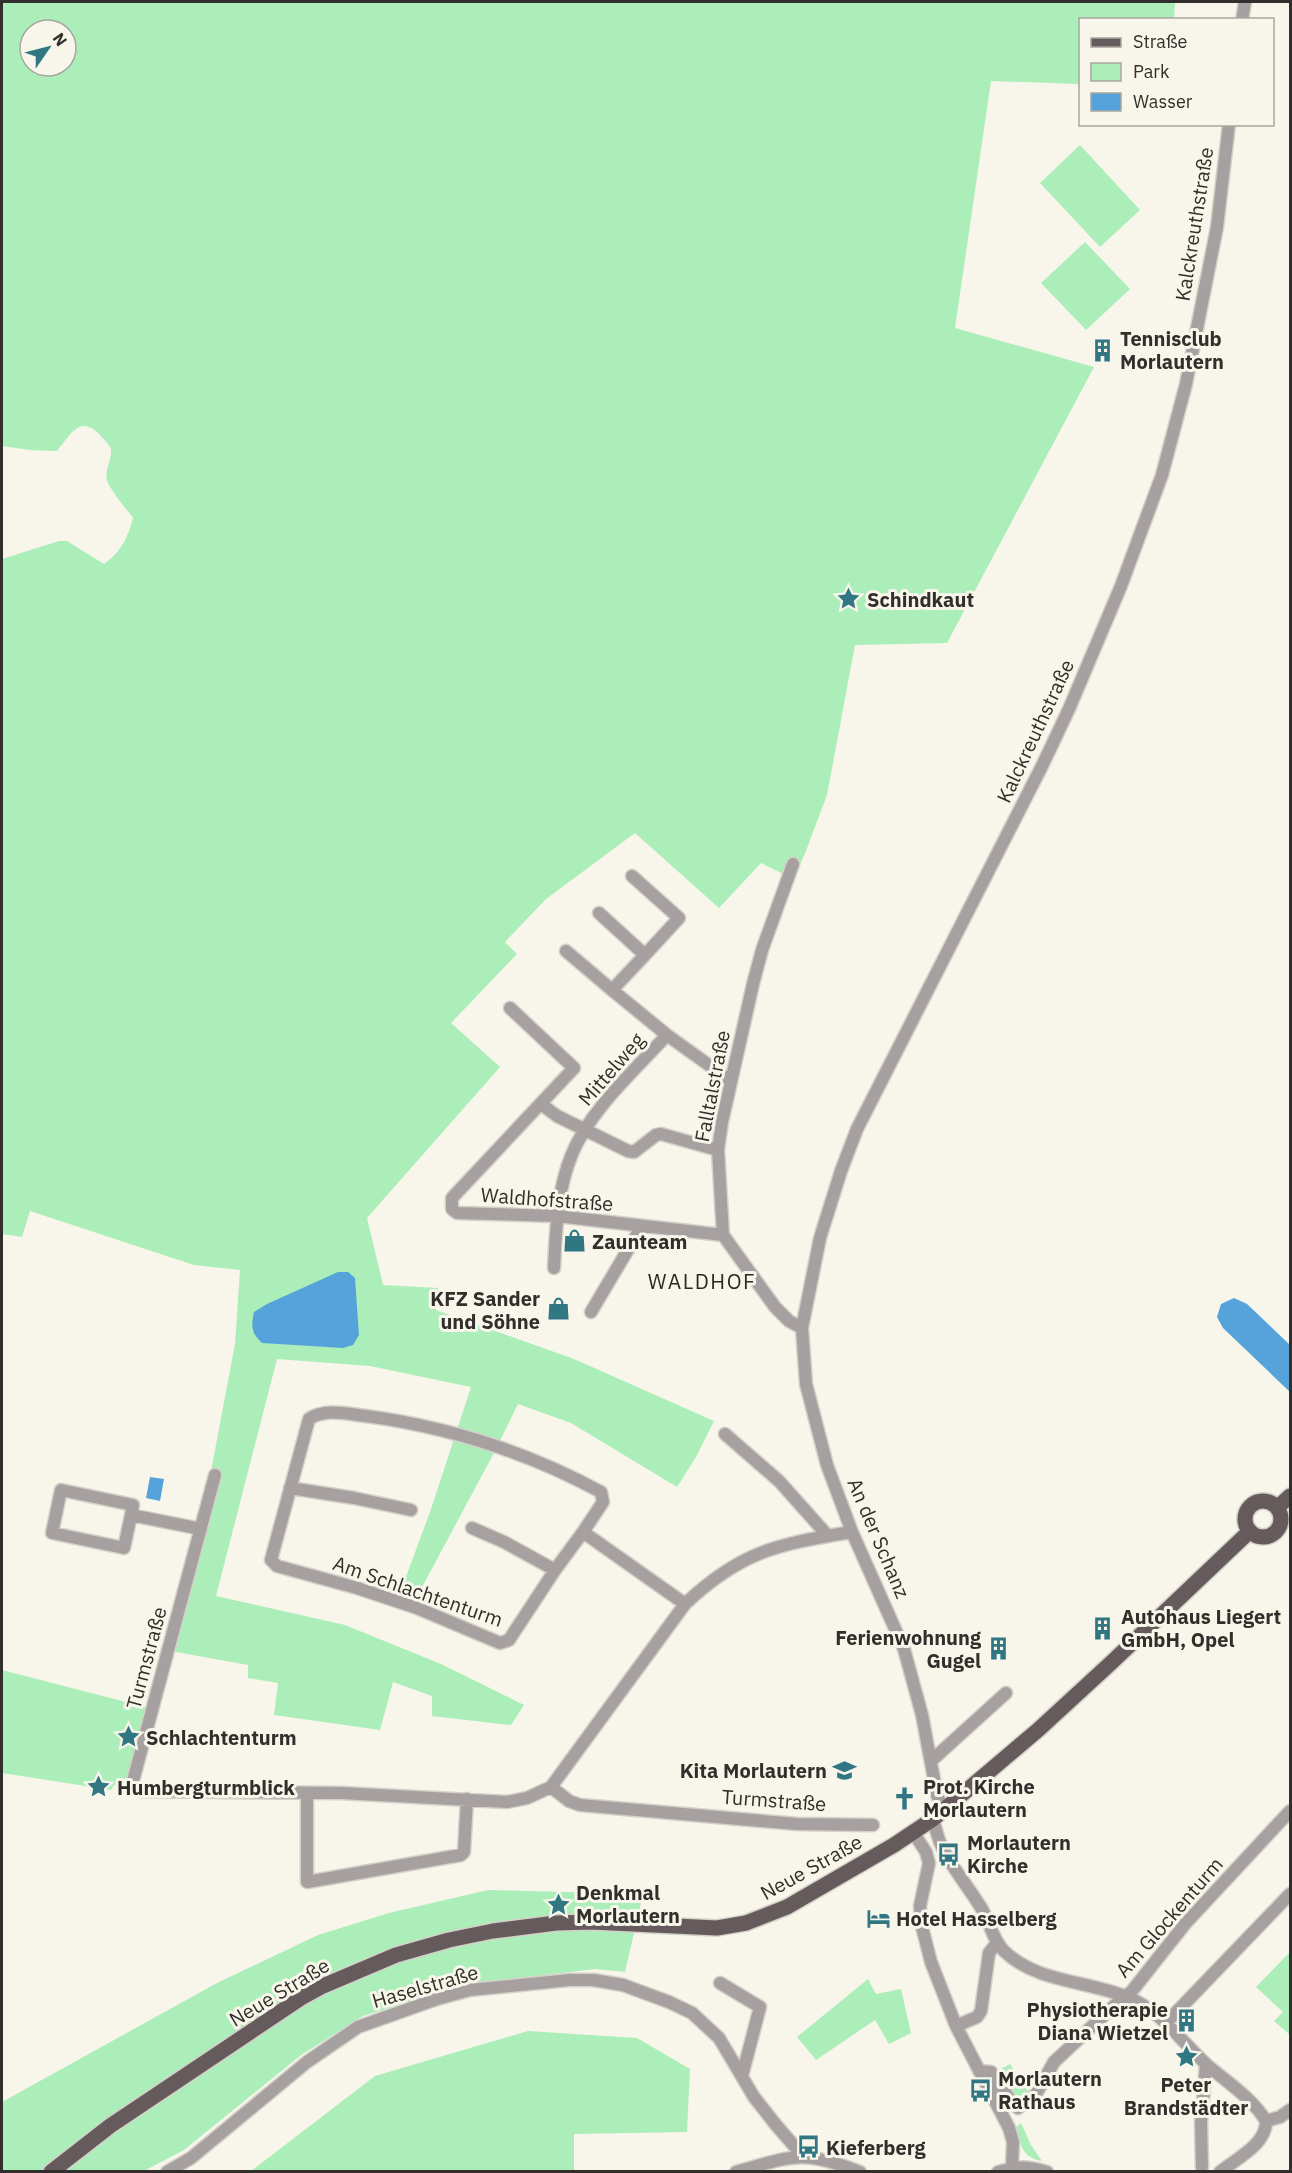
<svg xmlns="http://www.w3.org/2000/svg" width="1292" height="2173" font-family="'IBM Plex Sans',sans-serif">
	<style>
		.green { fill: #abeeb9; fill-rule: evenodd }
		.water { fill: #55a3da }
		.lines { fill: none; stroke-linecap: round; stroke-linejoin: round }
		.minor-casing { stroke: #d4d1c8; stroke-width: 15 }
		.major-casing { stroke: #d4d1c8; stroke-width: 18 }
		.minor { stroke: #a6a0a1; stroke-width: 12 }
		.major { stroke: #655b5d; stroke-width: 15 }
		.labels { text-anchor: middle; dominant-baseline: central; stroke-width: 6; stroke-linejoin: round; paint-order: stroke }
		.street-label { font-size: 20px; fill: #302f2b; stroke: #f8f5ea }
		.poi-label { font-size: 20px; font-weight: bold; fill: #302f2b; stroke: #f8f5ea; text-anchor: start }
		.neighbourhood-label { font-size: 21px; letter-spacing: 1.5px; fill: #2b2921; stroke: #f8f5ea }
	</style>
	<rect width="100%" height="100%" fill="#f8f5ea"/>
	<path class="green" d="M2,2H1175L1174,19L1080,20V84L991,81L955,328L1094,367L947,643L855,645L827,795L804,856L793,879L761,863L719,908L635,833L546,899L505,942L517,954L451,1023L500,1067L367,1218L383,1285L438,1288L436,1310L574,1359L714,1421L696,1457L677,1487L571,1423L518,1404L494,1453L414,1602L399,1596L431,1509L471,1387L370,1366L277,1359L216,1596L345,1625L441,1664L524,1705L511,1725L432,1716V1696L393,1682L380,1730L274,1715L278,1683L248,1678V1665L165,1650L209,1482L235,1344L240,1270L194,1265L30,1211L22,1237L2,1234V559L59,541H67L104,564C121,552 128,537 133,518C125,507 114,495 108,483C103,471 112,461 111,450C110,444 104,440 100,435C80,414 71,434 57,451L30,450L2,446ZM30,30H66V66H30Z
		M1080,145L1140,210L1100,247L1040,183Z
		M1085,242L1130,289L1086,330L1041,283Z
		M2,1670L149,1708L128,1785H114L111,1790L2,1773Z
		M488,1890L643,1894L625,1972L595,1969L469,1984L363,2016L301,2055L184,2150L144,2171L2,2172V2102L217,1983L318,1935L389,1913Z
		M1290,1952V2032L1289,2034L1274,2021L1283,2012L1256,1987Z
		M868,1979L876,1994L901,1989L911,2033L889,2044L875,2020L816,2060L797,2037Z
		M528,2031L637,2038L690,2069L687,2132L574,2134V2171H251L375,2076Z
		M1010,2064L1029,2093L1018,2102L995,2072Z
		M1021,2123L1031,2145L1042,2161C1021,2157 1021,2145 1016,2127Z"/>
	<path class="water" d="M338,1272H348L355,1278L359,1335L353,1345L343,1348L262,1343C251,1333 251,1326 254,1312L267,1304Z
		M1234,1298L1247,1304L1290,1345V1392L1223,1328L1217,1317L1221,1304Z
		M150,1477L164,1479L160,1501L146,1498Z"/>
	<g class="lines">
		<defs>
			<path id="minor" d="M1242,20L1245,2
				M793,864L762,950L753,984L722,1122L718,1150L723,1235L775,1307L789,1321L802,1328
				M599,913L645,955L679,918L632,876
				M566,951L612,990L645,955
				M612,990L667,1035L731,1081
				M510,1008L574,1068L452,1198V1209L457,1213L557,1216L723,1235
				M541,1104L557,1116L628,1151L634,1152L656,1135L661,1134L718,1150
				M554,1268C556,1230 557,1190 572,1154C590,1110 635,1070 667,1035
				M591,1312L642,1226
				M725,1434L779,1481L828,1536
				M290,1488L354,1498L411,1510
				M131,1515L124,1548L52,1533L61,1490L133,1505L131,1515L201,1529
				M472,1528L504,1542L555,1570
				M583,1532L555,1570L509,1640L500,1643L417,1608L357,1588L277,1566L271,1560L309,1419C325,1408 348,1414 366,1416C449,1427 527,1452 601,1492L603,1502L583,1532L685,1604
				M931,1761L1006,1693
				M134,1787L140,1791L341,1793L507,1802L527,1798L551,1787L569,1801L580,1805L797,1824L873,1825
				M134,1787L133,1781L215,1475
				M551,1787L685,1604C741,1551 778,1544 852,1532
				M307,1793V1882L461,1855L464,1852L467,1799
				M943,1810L937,1795L922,1715L904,1649L852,1532L827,1465L806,1384L802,1328L820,1238L841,1171L857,1129L1042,766L1069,709L1121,586L1162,475L1186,384L1217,227L1229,124
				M933,1819C936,1829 938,1840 943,1849C954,1871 971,1890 983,1911C990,1924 993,1940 1004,1951C1037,1983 1086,1980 1127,1997C1159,2009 1182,2042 1207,2065C1227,2082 1252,2098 1266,2121
				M913,1832L926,1852L929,1863L920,1906L921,1923L931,1962L956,2026L1009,2128L1013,2142L1012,2167
				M720,1983L760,2007L742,2076
				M1165,2024L1290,1894
				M956,2026L977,2017L981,2011L989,1953L997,1943
				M979,2071L991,2072L1013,2104L1018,2108L1036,2094L1054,2062L1115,2005L1132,1991L1185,1924L1290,1811
				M1266,2121L1280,2117L1290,2110
				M1202,2167L1201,2123L1206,2064
				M167,2172L191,2158L307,2062L358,2027L437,1999L470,1990L569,1980H593L623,1985L669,2002L692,2013L719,2038L754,2097L776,2125L803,2156
				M736,2172C793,2156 802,2149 860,2172
				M998,2172C1016,2166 1028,2166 1047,2172
				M1220,2172C1236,2159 1267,2144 1266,2121"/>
			<path id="major" d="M1245 1519a18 18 0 1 1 36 0a18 18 0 1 1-36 0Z
				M1277,1508L1290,1496
				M51,2172L110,2126L301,1998L323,1986L396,1955L449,1940L493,1931L556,1923L591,1922L717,1928L746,1923L787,1907L894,1845L933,1819L1038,1730L1112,1662L1250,1531"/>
		</defs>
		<use href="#minor" class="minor-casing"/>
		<use href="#major" class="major-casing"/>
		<use href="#minor" class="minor"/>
		<use href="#major" class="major"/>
	</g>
	<defs>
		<symbol id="building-bare" viewBox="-9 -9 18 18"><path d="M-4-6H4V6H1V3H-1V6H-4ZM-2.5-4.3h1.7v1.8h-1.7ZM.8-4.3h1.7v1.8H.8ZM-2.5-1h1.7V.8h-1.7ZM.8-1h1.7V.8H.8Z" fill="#307683" stroke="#f8f5ea" stroke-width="2.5" paint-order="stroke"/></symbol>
		<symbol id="sight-bare" viewBox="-9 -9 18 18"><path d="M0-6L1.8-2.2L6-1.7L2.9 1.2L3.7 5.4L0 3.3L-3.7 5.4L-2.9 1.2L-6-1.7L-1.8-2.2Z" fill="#307683" stroke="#f8f5ea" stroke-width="2.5" paint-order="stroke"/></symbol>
		<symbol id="shop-bare" viewBox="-9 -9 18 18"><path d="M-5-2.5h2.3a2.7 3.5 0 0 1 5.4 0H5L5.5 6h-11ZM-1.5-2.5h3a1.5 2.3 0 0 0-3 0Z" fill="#307683" stroke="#f8f5ea" stroke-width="2.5" paint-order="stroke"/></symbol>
		<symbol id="school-bare" viewBox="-9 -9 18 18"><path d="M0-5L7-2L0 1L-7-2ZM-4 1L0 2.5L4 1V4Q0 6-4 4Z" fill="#307683" stroke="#f8f5ea" stroke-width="2.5" paint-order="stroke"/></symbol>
		<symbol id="church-bare" viewBox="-9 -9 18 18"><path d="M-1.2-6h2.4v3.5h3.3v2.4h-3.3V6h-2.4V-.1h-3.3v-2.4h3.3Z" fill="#307683" stroke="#f8f5ea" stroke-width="2.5" paint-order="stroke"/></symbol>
		<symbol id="bus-bare" viewBox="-9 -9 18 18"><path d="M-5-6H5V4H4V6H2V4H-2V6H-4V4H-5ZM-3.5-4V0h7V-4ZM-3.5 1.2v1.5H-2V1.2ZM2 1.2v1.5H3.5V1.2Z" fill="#307683" stroke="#f8f5ea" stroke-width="2.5" paint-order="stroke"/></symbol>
		<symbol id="hotel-bare" viewBox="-9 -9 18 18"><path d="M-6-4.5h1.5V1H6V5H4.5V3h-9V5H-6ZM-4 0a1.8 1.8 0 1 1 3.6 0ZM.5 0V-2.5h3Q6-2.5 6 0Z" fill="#307683" stroke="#f8f5ea" stroke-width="2.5" paint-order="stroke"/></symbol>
	</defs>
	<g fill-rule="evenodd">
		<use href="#building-bare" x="1086" y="334" width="33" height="33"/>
		<use href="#sight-bare" x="832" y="582" width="33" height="33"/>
		<use href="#shop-bare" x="558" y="1224" width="33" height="33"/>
		<use href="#shop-bare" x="542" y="1292" width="33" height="33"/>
		<use href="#building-bare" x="1086" y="1612" width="33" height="33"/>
		<use href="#building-bare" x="982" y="1632" width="33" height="33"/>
		<use href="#sight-bare" x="112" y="1720" width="33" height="33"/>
		<use href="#school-bare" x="828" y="1754" width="33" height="33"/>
		<use href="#sight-bare" x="82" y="1770" width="33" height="33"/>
		<use href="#church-bare" x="888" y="1782" width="33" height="33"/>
		<use href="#bus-bare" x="932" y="1838" width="33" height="33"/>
		<use href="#sight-bare" x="542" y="1888" width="33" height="33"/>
		<use href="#hotel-bare" x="862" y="1902" width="33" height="33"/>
		<use href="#building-bare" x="1170" y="2004" width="33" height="33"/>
		<use href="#sight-bare" x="1170" y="2040" width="33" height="33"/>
		<use href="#bus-bare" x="964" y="2074" width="33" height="33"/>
		<use href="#bus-bare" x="792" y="2130" width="33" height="33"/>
	</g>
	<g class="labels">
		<g class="street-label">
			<text transform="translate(1194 224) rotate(-81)">Kalckreuthstraße</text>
			<text transform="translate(1035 731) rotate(-65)">Kalckreuthstraße</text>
			<text transform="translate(611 1069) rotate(-49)">Mittelweg</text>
			<text transform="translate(712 1086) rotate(-79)">Falltalstraße</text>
			<text transform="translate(547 1199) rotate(4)">Waldhofstraße</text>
			<text transform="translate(879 1538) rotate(67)">An der Schanz</text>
			<text transform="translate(418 1591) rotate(19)">Am Schlachtenturm</text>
			<text transform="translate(146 1658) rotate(-75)">Turmstraße</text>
			<text transform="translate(774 1800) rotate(4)">Turmstraße</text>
			<text transform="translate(811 1867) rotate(-29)">Neue Straße</text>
			<text transform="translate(1169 1917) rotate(-49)">Am Glockenturm</text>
			<text transform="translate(425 1986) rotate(-16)">Haselstraße</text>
			<text transform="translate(279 1992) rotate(-31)">Neue Straße</text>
		</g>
		<g class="poi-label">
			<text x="1120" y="338">Tennisclub<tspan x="1120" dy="23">Morlautern</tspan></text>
			<text x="867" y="599">Schindkaut</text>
			<text x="592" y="1241">Zaunteam</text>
			<text x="540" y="1298" text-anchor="end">KFZ Sander<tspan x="540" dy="23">und Söhne</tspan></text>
			<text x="1121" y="1616">Autohaus Liegert<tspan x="1121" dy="23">GmbH, Opel</tspan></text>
			<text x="981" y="1637" text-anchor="end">Ferienwohnung<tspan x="981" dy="23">Gugel</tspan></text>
			<text x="146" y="1737">Schlachtenturm</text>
			<text x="827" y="1770" text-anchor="end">Kita Morlautern</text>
			<text x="923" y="1786">Prot. Kirche<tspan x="923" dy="23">Morlautern</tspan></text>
			<text x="117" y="1787">Humbergturmblick</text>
			<text x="967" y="1842">Morlautern<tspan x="967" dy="23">Kirche</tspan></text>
			<text x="576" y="1892">Denkmal<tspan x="576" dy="23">Morlautern</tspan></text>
			<text x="896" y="1918">Hotel Hasselberg</text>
			<text x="1168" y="2009" text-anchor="end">Physiotherapie<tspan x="1168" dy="23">Diana Wietzel</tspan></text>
			<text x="998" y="2078">Morlautern<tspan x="998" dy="23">Rathaus</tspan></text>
			<text x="1186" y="2084" text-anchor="middle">Peter<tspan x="1186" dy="23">Brandstädter</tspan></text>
			<text x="826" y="2147">Kieferberg</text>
		</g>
		<g class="neighbourhood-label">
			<text x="702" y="1281">WALDHOF</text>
		</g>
	</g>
	<rect width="1292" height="2173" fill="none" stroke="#302f2b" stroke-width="6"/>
	<rect x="1079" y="18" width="195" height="108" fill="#f8f5ea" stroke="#a8a69e" stroke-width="1.5"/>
	<rect x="1091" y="38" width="30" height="9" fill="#655b5d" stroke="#a8a69e" stroke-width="1.5"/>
	<text x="1133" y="48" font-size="18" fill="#302f2b">Straße</text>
	<rect x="1091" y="63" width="30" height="18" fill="#abeeb9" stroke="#a8a69e" stroke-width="1.5"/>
	<text x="1133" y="78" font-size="18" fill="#302f2b">Park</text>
	<rect x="1091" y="93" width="30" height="18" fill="#55a3da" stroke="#a8a69e" stroke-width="1.5"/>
	<text x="1133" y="108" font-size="18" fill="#302f2b">Wasser</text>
	<g transform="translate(48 48) rotate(55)"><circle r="28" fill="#f8f5ea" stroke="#a8a69e" stroke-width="1.5"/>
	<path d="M0-4.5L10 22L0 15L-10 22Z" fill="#307683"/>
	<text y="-9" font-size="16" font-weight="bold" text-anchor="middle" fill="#302f2b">N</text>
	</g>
</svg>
